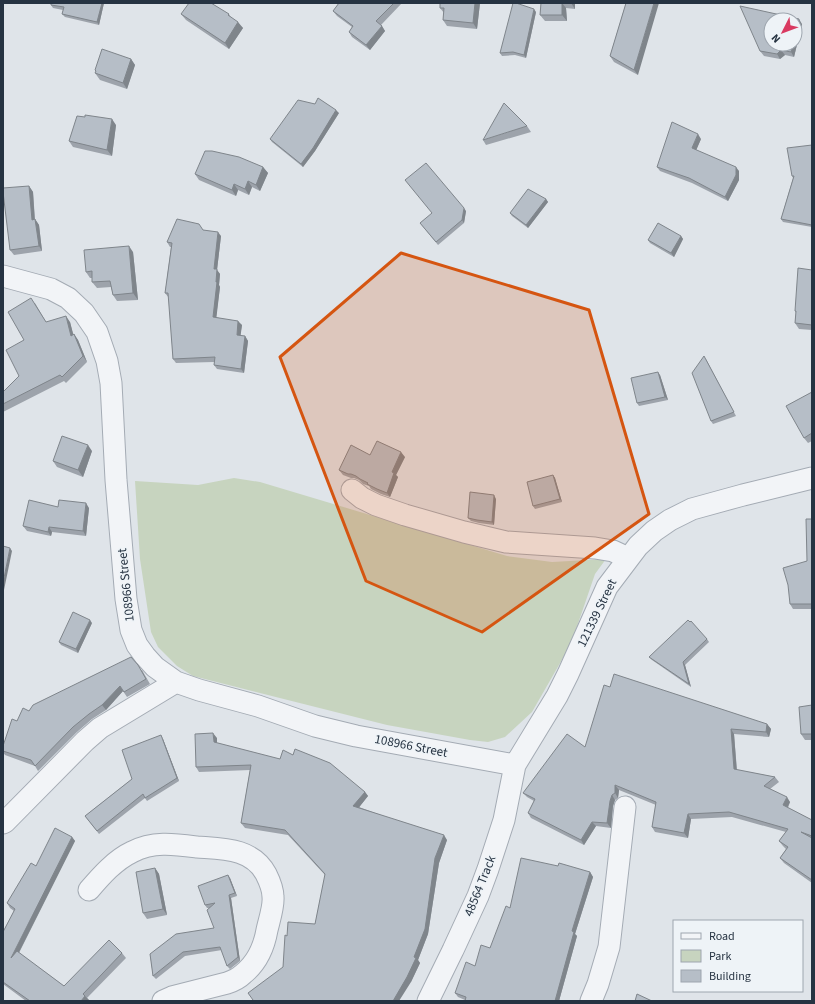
<svg xmlns="http://www.w3.org/2000/svg" width="815" height="1004" font-family="'Source Sans 3',sans-serif">
	<style>
		.green { fill: #c7d4bf }
		.lines { fill: none; stroke-linecap: round; stroke-linejoin: round }
		.minor-casing { stroke: #a4abb4; stroke-width: 23 }
		.minor { stroke: #f2f4f7; stroke-width: 21 }
		.wall { fill: #9da3ab }
		.shaded-wall { fill: #7f858b }
		.building { fill: #b6bec7; stroke: #7f858b }
		.marked { fill: #d55511; fill-opacity: 0.2; stroke: #d55511; stroke-width: 3; stroke-linejoin: round }
		.labels { text-anchor: middle; dominant-baseline: central; stroke-width: 3; stroke-linejoin: round; paint-order: stroke }
		.street-label { font-size: 13px; fill: #263342; stroke: #eef3f7 }
	</style>
	<rect width="100%" height="100%" fill="#dfe4e9"/>
	<path class="green" d="M234,478L260,482L507,556L552,562L606,559L595,574L571,644L532,712L505,737L488,742L470,740L387,725L193,676L177,666L158,647L151,632L140,559L135,481L198,485Z"/>
	<g class="lines">
		<defs>
			<path id="minor" d="M3,276L51,289L68,298L84,313L97,332L107,361L111,383L116,480L126,599L131,630L137,645L145,656L155,667L176,682L199,690L258,706L315,726L356,736L515,765
				M352,490L362,498L376,505L405,515L464,532L506,542L595,548L613,551L628,558
				M3,823L5,822L85,741L100,728L176,682
				M89,890C101,876 115,860 132,852C153,841 174,844 197,847C223,849 252,848 266,874C270,882 273,889 273,897C274,906 269,921 267,930C264,947 257,963 243,974C239,978 233,981 227,983L172,997L163,1001
				M428,1001L453,950L478,896L488,869L504,820L515,765L557,696L568,674L607,587L638,546L654,531L670,520L692,509L743,495L812,478
				M591,1001L598,984L609,947L625,807"/>
		</defs>
		<use href="#minor" class="minor-casing"/>
		<use href="#minor" class="minor"/>
	</g>
	<path class="wall" d="M104,3L99,25L65,17L62,14L63,10L53,8L51,5Z
		M339,3H402L381,25L385,31L370,50L352,37L349,32L352,27L337,16L333,11Z
		M440,3H480L477,29L447,26L443,20L444,13L440,8Z
		M541,3H575V9L566,8L567,21H545L540,15Z
		M626,3L638,75L614,62L610,56Z
		M536,12L526,58L515,55L502,56L500,53Z
		M181,14H229L231,18L243,28L229,49L186,20Z
		M802,24L794,57L785,55L780,59L764,56L760,51Z
		M131,59L135,65L127,89L100,80L95,73L96,71L95,70Z
		M339,113L315,151L303,167L272,142L270,139Z
		M116,125L112,156L73,147L69,141Z
		M527,126L531,132L486,145L483,140Z
		M701,139L696,150L739,171V180L728,201L692,183L660,171L657,167Z
		M812,145V227L783,222L781,219L793,178L792,176Z
		M263,167L268,173L260,191L252,187L249,195L238,190L236,196L199,180L195,174Z
		M29,186L33,192L35,219L39,225L42,251L14,255L10,250Z
		M546,199L548,202L528,228L512,216L510,213Z
		M466,211L464,223L438,245L420,223L432,214Z
		M203,230L221,236L217,270L220,274L219,285L220,287L216,317L242,325L240,336H245L248,341L244,373L217,369L214,365V362L176,363L173,359L169,298L165,293L171,247H170L167,242Z
		M681,236L683,239L674,257L650,243L648,240Z
		M133,252L138,300L117,301L113,295L111,287L97,288L92,282V278H90L86,272Z
		M812,270V330L799,329L795,323L796,313L795,311Z
		M35,303L46,322H70L73,334H74L78,340L87,362L66,383L64,381L3,412V392L19,376Z
		M706,359L736,416L713,424L711,421Z
		M660,375L668,400L639,406L637,403Z
		M812,392V441L808,443L804,438Z
		M92,451L83,477L57,467L53,461Z
		M370,455L405,457L396,475L398,477L390,497L381,494L371,489L369,486L363,484L359,480L354,478H351L343,475L339,470Z
		M553,475L555,478L562,502L535,509L533,506Z
		M496,499L494,525L479,523L471,521L468,518Z
		M58,507L89,508L86,536L52,532L51,536L27,531L23,526Z
		M812,519V609H793L790,604L807,561Z
		M92,623L78,653L61,645L59,642Z
		M707,639L709,642L685,665L691,687L652,660L649,657Z
		M142,670L150,684L127,697L123,691L106,710L92,719L77,732L38,771L35,766L5,755L3,752V746L17,721L29,711Z
		M812,705V740H805L801,734Z
		M767,724L771,729L769,737L734,734L737,770L775,777L779,782L770,789L790,802L788,808L812,820V883L784,863L780,858L786,849L783,846L779,841L786,832L732,817L691,819L688,838L655,832L652,827L656,805L619,790L618,798L615,800L613,806L611,828L596,826L584,845L531,818L528,813L534,801L527,797L523,793L585,747Z
		M217,738V743L365,792L368,796L359,807L447,840L439,863L428,934L418,960L420,963L411,982L253,1000L283,967L287,936L315,924L325,875L288,835L245,828L241,823L250,770L199,772L196,767Z
		M163,739L179,781L147,801L145,798L99,834L85,816L132,779Z
		M72,837L75,841L19,953L64,986L122,953L126,958L87,998L89,1000L88,1001H26L3,984V932L14,911L10,908L7,903L36,866Z
		M155,868L159,874L167,915L147,919L143,913Z
		M590,872L593,877L575,934L577,936L559,1001H465V1000L458,997L455,993L475,966L490,948L510,908Z
		M230,878L237,896L231,898L240,961L230,969L227,966L222,950L185,956L156,979L153,976L150,954L214,928L209,908H207L205,905Z"/>
	<path class="shaded-wall" d="M102,3H104L99,25L97,22Z
		M475,3H480L477,29L473,23Z
		M562,3L566,8L567,21L562,15Z
		M571,3H575V9Z
		M654,3H659L638,75L634,70Z
		M534,9L536,12L526,58L524,55Z
		M799,19L802,24L794,57L791,52L793,44H795V35Z
		M238,22L243,28L229,49L225,43Z
		M382,26L385,31L370,50L366,45Z
		M781,50L785,55L780,59L777,54Z
		M131,59L135,65L127,89L123,83Z
		M336,110L339,113L315,151L303,167L301,164Z
		M112,119L116,125L112,156L107,150Z
		M698,134L701,139L695,153L692,148Z
		M263,167L268,173L260,191L256,185Z
		M736,167L739,171V180L728,201L725,197Z
		M248,181L252,187L249,195L245,189Z
		M234,184L238,190L236,196L232,190Z
		M29,186L33,192L35,225L32,220Z
		M546,199L548,202L528,228L526,225Z
		M464,208L466,211L464,223L462,220Z
		M35,219L39,225L42,251L39,246Z
		M218,232L221,236L217,270L220,274L219,285L220,287L216,321L213,317L216,282L214,269Z
		M681,236L683,239L674,257L671,253Z
		M129,246L133,252L138,300L133,293Z
		M66,316L70,322L75,341L71,336Z
		M238,321L242,325L240,340L237,335Z
		M74,334L78,340L87,362L83,356Z
		M245,336L248,341L244,373L241,369Z
		M658,372L660,375L668,400L665,397Z
		M88,445L92,451L83,477L78,470Z
		M401,452L405,457L396,475L398,477L390,497L387,493L392,472Z
		M553,475L555,478L562,502L560,499Z
		M494,495L496,499L494,525L492,522Z
		M86,503L89,508L86,536L83,531Z
		M49,527L52,532L51,536L48,532Z
		M10,548L12,551L4,590L3,588V583Z
		M90,620L92,623L78,653L76,649Z
		M683,662L685,665L691,687L689,684Z
		M120,686L123,691L106,710L102,705Z
		M767,724L771,729L769,737L766,732Z
		M731,729L734,734L737,774L734,769Z
		M213,733L217,738V747L214,742Z
		M161,735L163,739L179,781L177,778Z
		M615,785L619,790L618,798L615,793Z
		M365,792L368,796L357,810L353,806Z
		M612,795L615,800L613,806L611,828L607,823L610,801Z
		M787,797L790,802L786,810L783,805Z
		M688,814L691,819L688,838L684,833Z
		M592,822L596,826L584,845L581,840Z
		M444,835L447,840L439,863L428,934L418,960L420,963L411,982L399,1001H393L414,957L435,858Z
		M72,837L75,841L14,962L11,958Z
		M155,868L159,874L167,915L163,909Z
		M590,872L593,877L575,934L577,936L559,1001H555L572,931Z
		M228,875L230,878L237,896L235,893Z
		M229,895L231,898L240,961L238,957Z
		M85,996L89,1000L88,1001H81Z"/>
	<path class="building" d="M51,3H102L97,22L62,14L64,7L51,5Z
		M189,3H211L229,14L228,15L238,22L225,43L181,14Z
		M339,3H394L376,21L382,26L366,45L349,32L353,26L333,11Z
		M440,3H475L473,23L443,20L444,8H440Z
		M513,3H516L534,9L524,55L513,52L500,53Z
		M541,3H562V15H540Z
		M626,3H654L634,70L610,56Z
		M740,6L799,19L795,35V20H771V44H793L791,52L781,50L777,54L760,51Z
		M102,49L131,59L123,83L95,73L96,71L95,70Z
		M318,98L336,110L313,148L301,164L270,139L298,100L315,104Z
		M504,103L527,126L483,140Z
		M85,115L112,119L107,150L69,141L77,116L85,117Z
		M672,122L698,134L692,148L736,167V175L725,197L689,178L657,167Z
		M812,145V225L781,219L794,176H792L787,148Z
		M205,151H212L239,157L263,167L256,185L248,181L245,189L234,184L232,190L195,174Z
		M426,163L464,208L462,220L436,242L420,223L432,213L405,180Z
		M29,186L32,220L35,219L39,246L10,250L3,192V188Z
		M528,189L546,199L526,225L510,213Z
		M177,219L199,224L203,230L218,232L214,269H217L216,282H217L213,317L238,321L237,335L245,336L241,369L214,365L215,357L173,359L168,293H165L172,243L167,242Z
		M658,223L681,236L671,253L648,240Z
		M129,246L133,293L113,295L110,281L92,282V271L86,272L84,250Z
		M798,268L812,270V325L795,323L796,311H795Z
		M31,298L46,322L66,316L71,336L74,334L83,356L62,377L60,375L3,404V392L19,376L6,350L24,340L8,312Z
		M704,356L734,412L711,421L692,373Z
		M658,372L665,397L637,403L631,378Z
		M812,392V433L804,438L786,406Z
		M62,436L88,445L78,470L53,461Z
		M377,441L401,452L392,472L394,473L387,493L377,489L367,484L368,483L360,479L356,476L351,474H348L339,470L351,445L370,455Z
		M553,475L560,499L533,506L527,482Z
		M470,492L494,495L492,522L477,520L468,518Z
		M29,500L58,507L59,500L86,503L83,531L49,527L48,532L23,526Z
		M806,519H812V604H790L788,585L783,568L807,561Z
		M3,546L10,548L3,583Z
		M73,612L90,620L76,649L59,642Z
		M688,620L690,622L691,621L707,639L683,662L689,684L649,657Z
		M131,657L138,665L146,679L124,692L120,686L102,705L89,714L73,727L35,766L31,760L3,751V746L12,719L17,721L23,708L29,711L33,705Z
		M614,674L767,724L766,732L731,729L734,769L775,777L764,786L787,797L783,805L812,820V836L801,832L812,838V880L780,858L788,847L779,841L788,829L729,812L688,814L684,833L652,827L656,802L615,785V793L612,795L610,801L607,823L592,822L581,840L528,813L535,799L523,793L567,734L585,747L604,685L610,687Z
		M812,705V734H801L799,707Z
		M213,733L214,742L280,759L283,750L293,755L295,749L330,763L365,792L353,806L444,835L435,858L425,929L414,957L416,958L407,977L393,1001H251L253,1000L248,993L283,967L285,935L287,936L288,922L315,924L325,874L285,830L241,823L251,765L196,767L195,734Z
		M161,735L177,778L145,798L143,794L97,831L85,816L132,779L122,750Z
		M55,828L72,837L11,958L17,951L64,986L109,940L122,953L83,994L85,996L81,1001H30L3,982V932L15,909L7,903L31,863L36,866Z
		M521,858L558,866L559,863L590,872L572,931L574,932L555,1001H465L466,997L455,993L466,962L475,966L481,945L490,948L506,906L510,908Z
		M155,868L163,909L143,913L136,872Z
		M228,875L235,893L229,895L238,957L227,966L220,947L183,952L153,976L150,954L176,934L214,928L207,910L215,903L205,905L198,886Z
		M637,994L652,1001H635Z"/>
	<path class="marked" d="M401,253L589,310L649,514L482,632L366,581L280,357Z"/>
	<g class="labels">
		<g class="street-label">
			<text transform="translate(126 585) rotate(-96)">108966 Street</text>
			<text transform="translate(597 613) rotate(-64)">121339 Street</text>
			<text transform="translate(411 746) rotate(11)">108966 Street</text>
			<text transform="translate(480 886) rotate(-68)">48564 Track</text>
		</g>
	</g>
	<rect width="815" height="1004" fill="none" stroke="#263342" stroke-width="8"/>
	<rect x="673" y="920" width="130" height="72" fill="#eef3f7" stroke="#9ea6af"/>
	<rect x="681" y="933" width="20" height="6" fill="#f2f4f7" stroke="#9ea6af"/>
	<text x="709" y="940" font-size="12" fill="#263342">Road</text>
	<rect x="681" y="950" width="20" height="12" fill="#c7d4bf" stroke="#9ea6af"/>
	<text x="709" y="960" font-size="12" fill="#263342">Park</text>
	<rect x="681" y="970" width="20" height="12" fill="#b6bec7" stroke="#9ea6af"/>
	<text x="709" y="980" font-size="12" fill="#263342">Building</text>
	<g transform="translate(783 32) rotate(228)"><circle r="19" fill="#eef3f7" stroke="#9ea6af"/>
	<path d="M0-3L7 15L0 10L-7 15Z" fill="#d93a61"/>
	<text y="-6" font-size="11" font-weight="bold" text-anchor="middle" fill="#263342">N</text>
	</g>
</svg>
